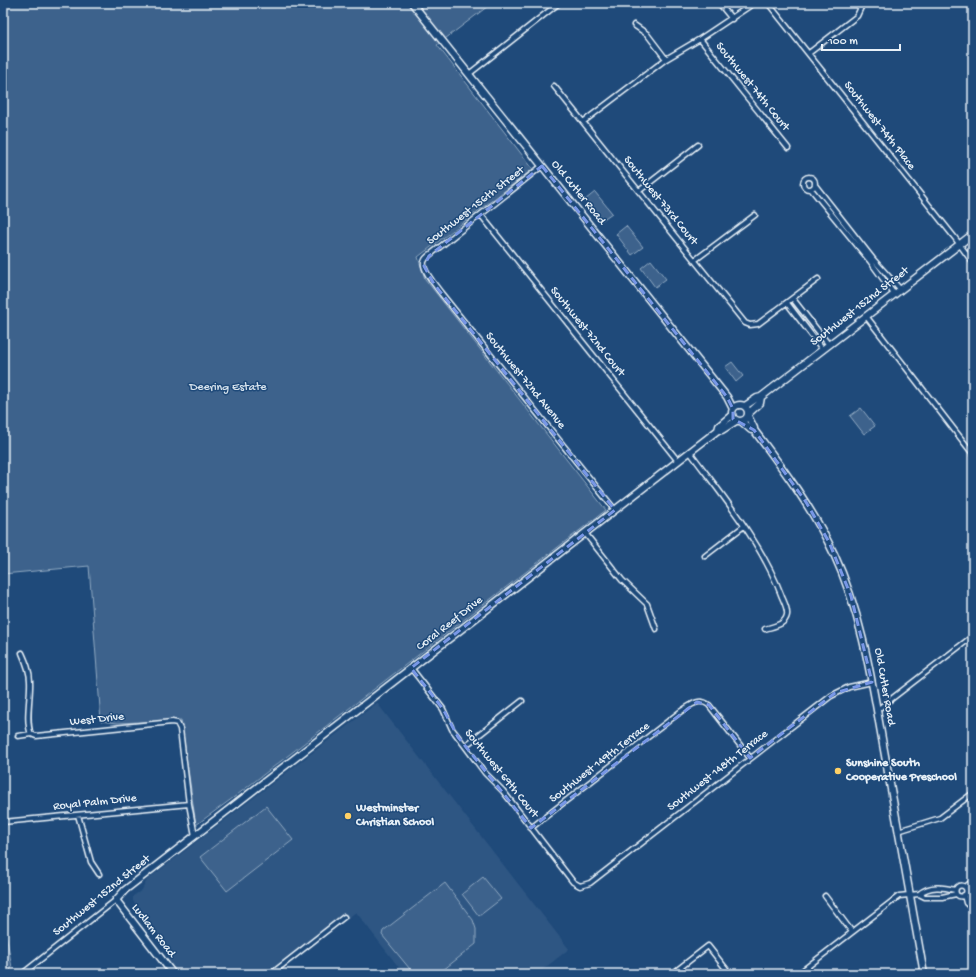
<svg xmlns="http://www.w3.org/2000/svg" width="976" height="977" font-family="'Gochi Hand',sans-serif">
	<style>
		.built { fill: #2e5683 }
		.green { fill: #3c628c; stroke: #92aac2 }
		.lines { fill: none; stroke-linecap: round; stroke-linejoin: round }
		.street-casing { stroke: #e8f1f8; stroke-width: 7 }
		.secondary-casing { stroke: #e8f1f8; stroke-width: 9 }
		.street { stroke: #1f4a7a; stroke-width: 4 }
		.secondary { stroke: #1f4a7a; stroke-width: 6 }
		.marked { fill: none; stroke: #7897e6; stroke-width: 3; stroke-dasharray: 8 5; stroke-linejoin: round }
		.poi-dot { fill: #ffd166; stroke: #1f4a7a; stroke-width: 1.5 }
		.labels { text-anchor: middle; dominant-baseline: central; stroke-width: 3; stroke-linejoin: round; paint-order: stroke }
		.street-label { font-size: 12px; fill: #e8f1f8; stroke: #1f4a7a }
		.park-label { font-size: 12px; fill: #d7e3ed; stroke: #1f4a7a }
		.poi-label { font-size: 12px; font-weight: bold; fill: #e8f1f8; stroke: #1f4a7a; text-anchor: start }
	</style>
	<rect width="100%" height="100%" fill="#1f4a7a"/>
	<filter id="ink" filterUnits="userSpaceOnUse"><feTurbulence type="fractalNoise" baseFrequency=".025" numOctaves="2"/><feDisplacementMap in="SourceGraphic" scale="8" xChannelSelector="R" yChannelSelector="G"/><feConvolveMatrix kernelMatrix="1 2 1 2 8 2 1 2 1" color-interpolation-filters="sRGB"/></filter>
	<g filter="url(#ink)">
		<path class="built" d="M377,703L569,949L537,974H404L356,912L276,974H178L168,961L174,955L133,901V896L142,890L147,880Z"/>
		<path class="green" d="M3,3H492L437,45L533,169L418,257L425,279L606,510L237,795L196,825L181,720L118,723L101,721L89,566L3,574Z
			M595,192L612,213L602,220L585,200Z
			M626,226L643,247L632,255L616,234Z
			M651,260L666,279L655,287L641,268Z
			M732,362L743,376L736,382L725,367Z
			M861,408L875,426L864,434L850,416Z
			M266,806L293,840L227,891L200,857Z
			M483,877L501,899L479,916L462,894Z
			M445,883L473,920L476,929V944L438,974H414L382,935L383,931Z
			M3,916L12,968L4,974H3Z"/>
		<g class="lines">
			<defs>
				<path id="street" d="M719,3L732,19
					M768,3L955,238L973,263
					M634,25L647,34L666,59
					M700,39L788,148
					M809,53L857,16L862,5
					M469,74L559,3
					M554,86L745,323L750,325L758,324L818,279
					M583,122L666,59L700,39L754,3
					M542,166L431,254C428,256 425,258 424,262C422,270 436,286 441,293L615,510
					M803 183a6 6 0 1 1 12 0a6 6 0 1 1-12 0Z
					M815,185L873,259L901,290
					M811,189L870,261L894,294
					M639,191L698,145
					M481,215L678,461
					M695,260L755,215
					M793,299L829,345
					M787,303L823,350
					M866,316L973,454
					M690,452C724,498 762,543 782,597C784,602 788,609 787,615C785,625 774,626 765,629
					M585,533L622,580L647,604L656,629
					M705,556L744,526
					M22,653C26,662 30,671 30,681C31,695 25,721 31,734
					M411,668L443,709L452,729L465,746L485,773L503,791L573,882L580,886L590,883L831,696L849,687L872,682
					M877,710L973,636
					M18,736L31,734L36,736L172,722L177,723L180,729L189,804L195,836
					M465,746L522,701
					M78,815L91,862L99,874
					M3,822L189,804
					M531,828L680,712C690,706 698,697 709,705L750,758
					M898,831L940,818L973,793
					M955.5 891a5.5 5.5 0 1 1 11 0a5.5 5.5 0 1 1-11 0Z
					M965,887L973,881
					M919,894C930,885 943,887 955,890
					M964,895L966,903L973,909
					M825,896L852,932
					M22,974L116,900
					M271,974L344,917
					M672,974L708,946L730,974
					M798,974L899,896L919,894L925,897H942L956,894"/>
				<path id="secondary" d="M412,3L727,397L733,409
					M732 413a8 8 0 1 1 16 0a8 8 0 1 1-16 0Z
					M745,406L757,398L761,397L973,234
					M749,413L760,403L761,397
					M748,416L754,428V430
					M742,422L751,430H754C784,470 813,509 834,554C863,617 872,683 884,750C897,825 911,899 924,974
					M718,430L719,426L732,415
					M173,974L116,900L125,890L678,461L718,430H722L736,421"/>
			</defs>
			<use href="#street" class="street-casing"/>
			<use href="#secondary" class="secondary-casing"/>
			<use href="#street" class="street"/>
			<use href="#secondary" class="secondary"/>
		</g>
	</g>
	<path class="marked" d="M542,166L727,397L733,409V419L754,430L806,502L829,542L851,596L872,682L835,693L750,758L709,705L697,702L531,828L458,737L443,709L411,668L615,510L434,284L424,266L429,256Z"/>
	<g class="poi-dot">
		<circle cx="838" cy="771" r="4"/>
		<circle cx="348" cy="816" r="4"/>
	</g>
	<g class="labels">
		<g class="street-label">
			<text transform="translate(752 87) rotate(51)">Southwest 74th Court</text>
			<text transform="translate(879 126) rotate(52)">Southwest 74th Place</text>
			<text transform="translate(578 193) rotate(51)">Old Cutler Road</text>
			<text transform="translate(660 201) rotate(51)">Southwest 73rd Court</text>
			<text transform="translate(476 206) rotate(-38)">Southwest 156th Street</text>
			<text transform="translate(860 307) rotate(-38)">Southwest 152nd Street</text>
			<text transform="translate(587 332) rotate(51)">Southwest 72nd Court</text>
			<text transform="translate(525 381) rotate(51)">Southwest 72nd Avenue</text>
			<text transform="translate(450 624) rotate(-38)">Coral Reef Drive</text>
			<text transform="translate(884 687) rotate(80)">Old Cutler Road</text>
			<text transform="translate(97 720) rotate(-6)">West Drive</text>
			<text transform="translate(600 763) rotate(-38)">Southwest 149th Terrace</text>
			<text transform="translate(718 771) rotate(-38)">Southwest 148th Terrace</text>
			<text transform="translate(501 774) rotate(51)">Southwest 69th Court</text>
			<text transform="translate(95 803) rotate(-6)">Royal Palm Drive</text>
			<text transform="translate(102 896) rotate(-39)">Southwest 152nd Street</text>
			<text transform="translate(153 931) rotate(52)">Ludlam Road</text>
		</g>
		<g class="park-label">
			<text x="228" y="388">Deering Estate</text>
		</g>
		<g class="poi-label">
			<text x="846" y="764">Sunshine South<tspan x="846" dy="14">Cooperative Preschool</tspan></text>
			<text x="356" y="809">Westminster<tspan x="356" dy="14">Christian School</tspan></text>
		</g>
	</g>
	<rect width="976" height="977" fill="none" stroke="#1f4a7a" stroke-width="16"/>
	<rect x="8" y="8" width="960" height="961" fill="none" stroke="#e8f1f8" stroke-width="1.5" filter="url(#ink)"/>
	<path d="M822 44v6h78v-6" fill="none" stroke="#e8f1f8" stroke-width="2"/>
	<text x="828" y="44" font-size="12" fill="#e8f1f8" stroke="#1f4a7a" stroke-width="3" paint-order="stroke">100 m</text>
</svg>
